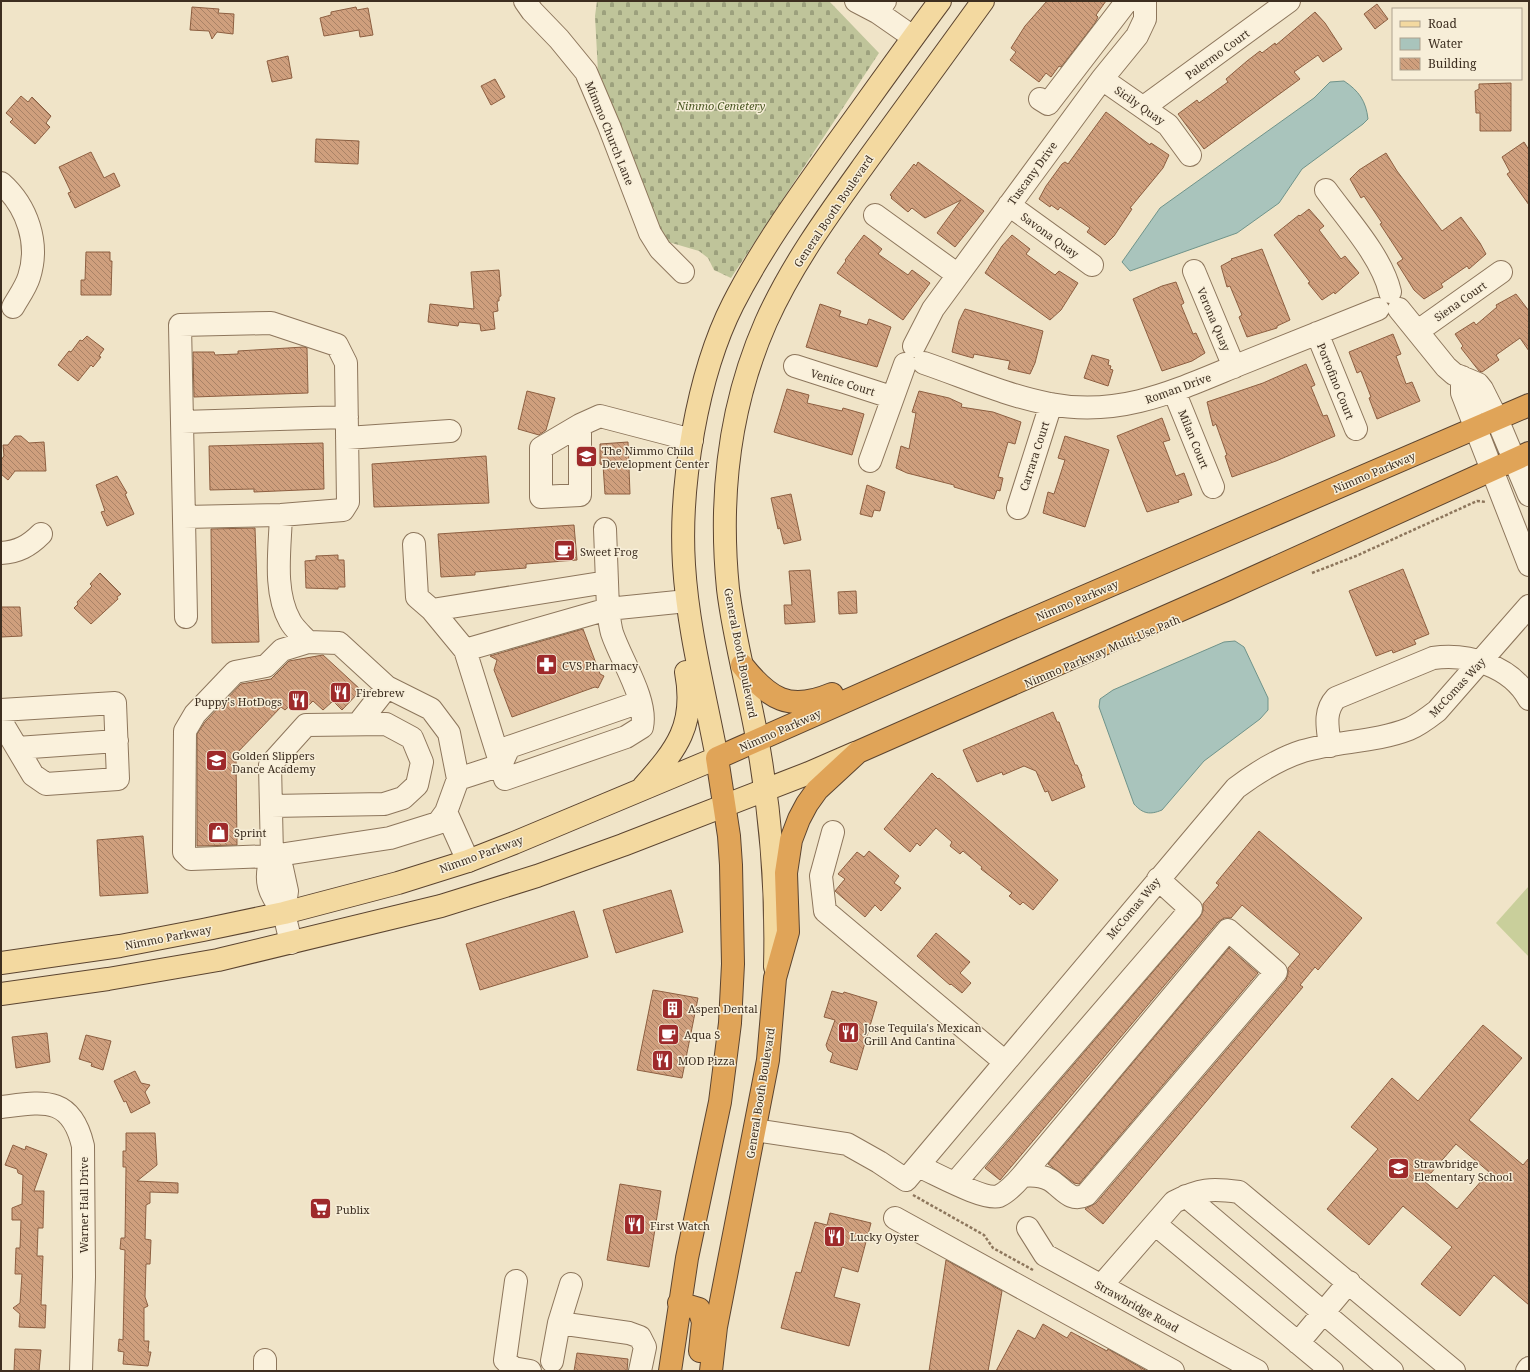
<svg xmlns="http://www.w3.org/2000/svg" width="1530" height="1372" font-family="'Noto Serif',serif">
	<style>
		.cemetery { fill: url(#cemetery-stones) }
		.pitch { fill: #c9cf9b }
		.water { fill: #a9c4bc; stroke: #6f938a }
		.building { fill: url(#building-back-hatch); stroke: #8d5f41; fill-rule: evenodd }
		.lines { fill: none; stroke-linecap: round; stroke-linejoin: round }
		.minor-casing { stroke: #8d765c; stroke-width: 24 }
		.major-casing { stroke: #5b4430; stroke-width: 24 }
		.highway-casing { stroke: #5b4430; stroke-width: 24 }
		.path { stroke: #8d765c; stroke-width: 2.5; stroke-dasharray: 3 2; stroke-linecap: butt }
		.minor { stroke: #faf1dc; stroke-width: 22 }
		.major { stroke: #f3d9a0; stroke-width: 22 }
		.highway { stroke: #e0a458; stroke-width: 22 }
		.labels { text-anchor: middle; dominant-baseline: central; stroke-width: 3; stroke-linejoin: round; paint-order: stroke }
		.street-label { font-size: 11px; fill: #3d2e20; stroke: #f7eed8 }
		.park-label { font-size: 11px; font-style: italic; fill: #4d5a26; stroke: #f7eed8 }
		.poi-label { font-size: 11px; fill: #3d2e20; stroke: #f7eed8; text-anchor: start }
	</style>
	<defs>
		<pattern id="cemetery-stones" width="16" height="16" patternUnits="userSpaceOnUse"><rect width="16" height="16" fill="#bfc49a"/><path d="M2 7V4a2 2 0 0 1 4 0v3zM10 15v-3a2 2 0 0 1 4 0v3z" fill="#9ca07d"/></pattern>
		<pattern id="building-back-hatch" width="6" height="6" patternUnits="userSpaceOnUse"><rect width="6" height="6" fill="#cf9f7d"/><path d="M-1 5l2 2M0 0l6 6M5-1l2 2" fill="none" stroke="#a98266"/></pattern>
	</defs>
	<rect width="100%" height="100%" fill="#f0e4c8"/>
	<path class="cemetery" d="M597,1H829L879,53L731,278L714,270L708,258L699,251L665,241L656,227L598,72L595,16Z"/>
	<path class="pitch" d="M1529,886V957L1496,923Z"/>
	<path class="water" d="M1344,81C1359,91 1366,101 1368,119L1363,124L1302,169L1279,203L1237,233L1130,271L1122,262L1160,208L1314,98L1330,82Z
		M1235,641L1244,647L1268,698V710L1260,719L1204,761L1162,810C1150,815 1143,814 1134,804L1099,707L1100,699L1113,690L1224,642Z"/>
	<path class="building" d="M1047,1H1106L1096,15L1098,17L1095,23L1061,67L1059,66L1051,77L1046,73L1039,82L1010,60L1016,52L1011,48L1025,26Z
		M1377,4L1388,19L1375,29L1364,14Z
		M192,7L219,9L218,13L234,14L233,34L217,32L212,39L209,31L190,30Z
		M356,7L357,10L368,8L373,35L360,37L359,30L324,36L320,18L331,15V12Z
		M1315,12L1325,23L1342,49L1323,62L1318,55L1294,72L1300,79L1204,149L1178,114L1197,100L1199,103L1228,82L1226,79L1247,61L1260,51L1262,53L1275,43L1276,45Z
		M288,56L292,78L272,82L267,61Z
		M495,79L505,97L491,105L481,86Z
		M1511,83V131H1480V113H1476L1475,91L1479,89V84Z
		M21,96L28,102L32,97L51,116L46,123L50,127L35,144L10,122L13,119L6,113Z
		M1106,112L1150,145L1151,143L1169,155L1163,168L1130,208L1132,209L1114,236L1105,245L1087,232L1090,228L1060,207L1058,210L1051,205L1050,207L1039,199L1046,186L1062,164L1065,162L1068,164Z
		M316,139L359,141L358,164L315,162Z
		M1524,142L1529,150V205L1507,174L1510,172L1502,157Z
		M91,152L104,178L114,173L120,186L75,208L68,193L71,192L59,167Z
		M1386,153L1397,171L1442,231L1461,217L1480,243L1486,254L1469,269L1467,266L1441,284L1443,287L1424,299L1414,290L1397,263L1403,259L1380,224L1382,223L1364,196L1361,198L1350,179L1359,170Z
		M918,162L984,211L955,247L937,233L961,200L925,218L912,208L908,212L891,198L892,197L890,195L914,164L916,166Z
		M1309,209L1324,226L1319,230L1341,259L1345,256L1359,273L1335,294L1334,292L1322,300L1308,283L1310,282L1274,235L1299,215L1300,216Z
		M864,235L882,249L878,254L908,275L912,270L930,283L903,320L837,273L846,261L845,260Z
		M1012,235L1030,249L1026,254L1055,275L1059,271L1078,283L1061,310L1050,320L985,273L1002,246Z
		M1262,249L1290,320L1277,326V328L1247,337L1239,317L1242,315L1230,286L1227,287L1221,266L1232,260L1231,259Z
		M86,252H110V261H112L111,295H81V280H85Z
		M499,270L501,296L499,297V301H497L498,311L493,312L495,329L481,331L480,324L459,322L458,326L428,322L430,304L474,309L471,272Z
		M1176,282L1184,303L1181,305L1193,334L1196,333L1205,353L1192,361L1162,371L1133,299L1162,286Z
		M1516,294L1529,311V351L1520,338L1496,355L1499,360L1482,372L1479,371L1461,348L1463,346L1455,334L1474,322L1476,325L1497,307L1496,305Z
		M820,304L841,311L839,316L867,325L869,319L891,327L877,367L806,347Z
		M965,309L1043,331L1035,363L1030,374L1008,369L1010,361L974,354L973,358L952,352L959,321Z
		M1393,334L1401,354L1396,356L1406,384L1412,382L1420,401L1377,419L1369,398L1371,397L1361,371L1357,373L1349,352Z
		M87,336L104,349L99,356L101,357L93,367L91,365L78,381L58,365L69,351L71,352L80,340L82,341Z
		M304,347L307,348L308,393L194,397L193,352H214L215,355L238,354V351Z
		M1092,355L1109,360L1108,365L1111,366L1110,369L1113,370L1108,386L1084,378Z
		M1306,364L1315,385L1311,387L1323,416L1327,415L1335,436L1276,461L1232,477L1225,456L1227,455L1216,424L1213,426L1207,402L1263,383Z
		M787,389L809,395L807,403L842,411L843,408L864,414L852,455L774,432Z
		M527,391L555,398L546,430L539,435L518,429Z
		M919,391L949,398L962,404L961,407L993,412L1021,422L1015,444L1008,442L998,477L1003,478L1000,491L997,490L994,499L954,487V485L907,473L896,468L901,446L909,449L916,413L912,412Z
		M1162,418L1170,440L1163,442L1176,476L1184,473L1192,495L1178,500L1179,502L1147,512L1117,436Z
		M15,436H21L29,443L44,442L46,471H15L8,480L1,474V460L4,456L3,445H8Z
		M1065,436L1109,450L1085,527L1043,513L1048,492L1054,494L1065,460L1058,458Z
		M628,442L630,494H605L603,465L600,464V444Z
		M323,443L324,489L254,492V489L210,490L209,446Z
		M486,456L489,503L374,507L372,464Z
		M117,476L127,493L125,494L134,514L107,526L101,512L105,511L96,485Z
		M867,485L885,492L880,511L874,510L872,517L860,514Z
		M791,494L801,540L784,544L780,528L778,529L771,498Z
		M574,525L577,560L526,564V568L475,572V575L441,577L438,534Z
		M255,528L259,642L212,643L211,529Z
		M338,555V560H344L345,587H338V589L306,588L305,561L316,560V556Z
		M1403,569L1429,634L1414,640L1416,644L1393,653L1392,650L1376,656L1349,591Z
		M810,570L815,622L785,624L784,605H792L789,571Z
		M100,573L121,594L117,597L118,599L91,624L74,608L78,604L77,602L92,586L90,584Z
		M856,591L857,613L839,614L838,592Z
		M1,607H20L22,636L1,637Z
		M583,629L600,674L604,676L598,688L595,687L512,717L494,670L497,660L490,656Z
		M323,655L361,690L342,710L333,701L323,710L313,701L304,710L295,701L285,710L281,707L236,754L237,845L197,846V734L205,722L241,684L271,679L289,661Z
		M1053,712L1057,722H1059L1075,765H1077L1082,776H1081L1085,787L1052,801L1048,791L1045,792L1036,771L1024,766L1003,775L1002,772L977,782L963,750Z
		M932,773L938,779L939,778L1058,880L1033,910L1023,902L1020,905L1009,896L1012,893L981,869L982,867L963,851L960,854L950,846L952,842L936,828L920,846L917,843L910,852L884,829Z
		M1259,831L1362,918L1318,970L1315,967L1300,985L1303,987L1103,1224L1085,1209L1096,1203L1286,980L1288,974V968L1300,954L1242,905L1231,918H1224L1218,922L1000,1180L985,1168L1200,917L1203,911V904L1219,885L1216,883Z
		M143,836L148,893L100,896L97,840Z
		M869,851L899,876L894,883L901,888L881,911L875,905L865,917L835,891L845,879L838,874L857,852L864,857Z
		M671,890L683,932L616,953L603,910Z
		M574,911L588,957L480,990L466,944Z
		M936,933L970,962L960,973L971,983L962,993L951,984L950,985L917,956Z
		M1229,948L1258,973L1079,1184L1074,1183L1048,1164Z
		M653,990L698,998L682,1078L637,1070Z
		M832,991L843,994L844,992L877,1002L857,1070L830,1062L833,1053L828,1050L826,1045L835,1020L824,1017Z
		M1483,1025L1522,1058L1469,1120L1523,1165L1529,1158V1305L1494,1275L1460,1316L1421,1284L1452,1247L1403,1206L1369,1245L1327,1209L1378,1149L1351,1127L1392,1078L1418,1101ZM1456,1144L1489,1172L1457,1209L1424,1181Z
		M47,1033L50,1062L16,1068L12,1037Z
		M86,1035L111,1041L103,1070L91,1066L92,1063L79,1059Z
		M135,1071L141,1083L150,1085L145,1092L150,1103L131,1113L126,1101L124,1102L114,1081Z
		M126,1133H155L157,1165L137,1181L178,1183V1193L150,1192V1203L146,1205L145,1239L151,1240L150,1264H146L145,1297L148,1306L144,1308V1341H149L148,1352H151L148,1366L123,1364L124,1352L118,1351L119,1339L123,1340L125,1250L120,1249L121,1238H125L126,1167H123V1151H126Z
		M13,1145L25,1150L26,1146L47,1154L34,1191H44L43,1228H38L37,1256H43L41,1305H46L45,1328L19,1327L20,1314L13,1308L20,1303L22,1274H15L16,1248H20L21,1220H12V1208L22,1204L23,1175L18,1173L17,1169L5,1165Z
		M620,1184L661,1191L649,1267L607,1260Z
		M830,1213L871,1223L858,1272L842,1267L834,1297L860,1304L849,1346L781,1328L796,1272L801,1273L815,1222L827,1225Z
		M946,1260L1002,1291L988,1371H929Z
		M1043,1324L1067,1338L1071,1332L1107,1351L1108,1349L1147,1371H996L1018,1330L1035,1339Z
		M15,1349L41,1350L39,1371H14Z
		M577,1353L628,1359L627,1371H574Z"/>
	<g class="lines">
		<defs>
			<path id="minor" d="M525,1L532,11L559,39L586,72L609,126L650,233L660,249L683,272
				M856,1L877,12
				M885,1L877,12L913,37
				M1102,79L1168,125L1190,155
				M1040,99L1048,104L1127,1
				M1144,107L1289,1
				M1,183C27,206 40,243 29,277C26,287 18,298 13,307
				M1326,190C1347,219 1382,257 1390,292
				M1009,205L1092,265
				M875,215L958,275
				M1194,271L1234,367
				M1399,309L1446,367L1454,374L1478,384L1482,389L1497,419L1529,495
				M1418,331L1501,272
				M1317,333L1356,429
				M914,346L933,309L958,275L1102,79L1137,36L1145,19V1
				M924,363C965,377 1007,396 1050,404C1122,418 1179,389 1243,363C1288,345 1333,327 1378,309
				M795,366L891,397
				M1462,377V393L1529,565
				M1174,391L1213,487
				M182,422L347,417
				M580,425L541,448V497L580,495V425L600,416L692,440
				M347,438L450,431
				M870,461L905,364
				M1018,508L1051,404
				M281,515C280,549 273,591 290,621C294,629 303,636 308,642
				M184,517L281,515L343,510L348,502L346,363L337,345L271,323L180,325L186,617
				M605,529L608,609L687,601
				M414,544L417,597L432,610L465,650
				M1,553C18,552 29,546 41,534
				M432,610L607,582
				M308,642L339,643L387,687L431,709L449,733L458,779L446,812L438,823L390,838L272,856L191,859L184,852L185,731L195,714L235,672L266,666L282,650Z
				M1,710L115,703L118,779L46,784L33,775L1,721
				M358,724L387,687
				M1330,746C1328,729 1323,712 1336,698L1433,658C1468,653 1511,666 1529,699
				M17,748L117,741
				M458,779L501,765L465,650L608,609C609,617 610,626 612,633C621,660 648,700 642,727L626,737L505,779L501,765L509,747L640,702
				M271,806L384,804L403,798L417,785L422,762L412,738L386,724L306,725L270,765L272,856
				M446,812L468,861
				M833,832L821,876L825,911L1005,1062
				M284,913C269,893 263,881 272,856L282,868L287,891L284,913L291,943
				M1,1107C43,1102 71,1095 83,1146L84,1277L81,1371
				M755,1130L847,1144L879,1162L906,1180L1236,788C1256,773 1278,759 1303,751C1337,741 1376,742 1409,729C1419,725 1428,718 1437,711L1529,606
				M918,1166C935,1173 984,1201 999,1196C1008,1192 1016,1183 1022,1176L1228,930L1276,972L1086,1195C1070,1203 1063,1188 1050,1180C1041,1175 1032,1175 1022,1176
				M955,1183L1191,909L1158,879
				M1186,1196L1392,1371
				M895,1218L1173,1371
				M1155,1224L1332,1371
				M1028,1228L1045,1255L1257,1371
				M516,1281L505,1360L513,1368L530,1371
				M1101,1286L1174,1202C1200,1189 1211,1188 1239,1192L1454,1371
				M559,1323L629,1333L640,1337L645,1347L640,1371
				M1298,1343L1349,1282
				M552,1361L559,1323L571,1284
				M265,1371V1360
				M1527,1371L1529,1368"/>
			<path id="major" d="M643,787C677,749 696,725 686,672
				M1,963L120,946L203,930L284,913L398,883L468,861L514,843L717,758C705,694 688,630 684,565C679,486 697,375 733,304C762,247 800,195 837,143C871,96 905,48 940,1
				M775,967C777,890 771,814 757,738C748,688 734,639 728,589C719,498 729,406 766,322C793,262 831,211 869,158C907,106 945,53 983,1
				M1,994L108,979L218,960L441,906L537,876L623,845L809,773L855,753"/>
			<path id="highway" d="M742,665C769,699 789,712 832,694
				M679,1303L699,1309L703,1322L700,1351
				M670,1371L687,1258L720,1102L730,1023L733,964L731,865L729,836L717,758L1009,629L1529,405
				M711,1371L716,1327L768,1060L775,978L788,932L786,873L791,840L799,819L807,804L817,790L858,752L1226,590L1529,453"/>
		</defs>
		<use href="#minor" class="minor-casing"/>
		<use href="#major" class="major-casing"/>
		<use href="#highway" class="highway-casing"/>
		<path class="path" d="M1312,573L1356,556L1477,501L1486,502
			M913,1195L984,1235L993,1248L1033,1270"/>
		<use href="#minor" class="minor"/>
		<use href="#major" class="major"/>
		<use href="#highway" class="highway"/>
	</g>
	<defs>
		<symbol id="school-square" viewBox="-11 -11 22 22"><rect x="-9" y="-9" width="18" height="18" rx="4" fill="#9e2a2b" stroke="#f7eed8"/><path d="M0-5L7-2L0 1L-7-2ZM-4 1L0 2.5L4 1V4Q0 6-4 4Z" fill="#fff"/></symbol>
		<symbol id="cafe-square" viewBox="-11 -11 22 22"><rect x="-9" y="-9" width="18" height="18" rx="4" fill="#9e2a2b" stroke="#f7eed8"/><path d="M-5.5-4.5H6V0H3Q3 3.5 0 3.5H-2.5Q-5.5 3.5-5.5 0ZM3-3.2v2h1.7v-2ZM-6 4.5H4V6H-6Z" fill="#fff"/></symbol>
		<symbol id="pharmacy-square" viewBox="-11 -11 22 22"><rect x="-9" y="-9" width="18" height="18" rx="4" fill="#9e2a2b" stroke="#f7eed8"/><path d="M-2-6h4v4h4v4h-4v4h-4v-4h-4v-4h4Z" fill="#fff"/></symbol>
		<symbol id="restaurant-square" viewBox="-11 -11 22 22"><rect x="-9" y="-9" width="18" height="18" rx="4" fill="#9e2a2b" stroke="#f7eed8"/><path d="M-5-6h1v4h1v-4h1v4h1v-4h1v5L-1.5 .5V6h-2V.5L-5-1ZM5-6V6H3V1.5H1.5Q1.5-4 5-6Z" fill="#fff"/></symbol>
		<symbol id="shop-square" viewBox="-11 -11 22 22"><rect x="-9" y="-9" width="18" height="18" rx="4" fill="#9e2a2b" stroke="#f7eed8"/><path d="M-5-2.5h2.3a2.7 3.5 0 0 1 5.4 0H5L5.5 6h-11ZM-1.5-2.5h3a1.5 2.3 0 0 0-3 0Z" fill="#fff"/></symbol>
		<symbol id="building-square" viewBox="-11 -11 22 22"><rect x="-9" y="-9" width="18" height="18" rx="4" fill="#9e2a2b" stroke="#f7eed8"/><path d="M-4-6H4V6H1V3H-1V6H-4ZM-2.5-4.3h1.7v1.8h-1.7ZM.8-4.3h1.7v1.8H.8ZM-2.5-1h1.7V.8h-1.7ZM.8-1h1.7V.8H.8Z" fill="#fff"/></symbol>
		<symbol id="supermarket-square" viewBox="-11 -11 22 22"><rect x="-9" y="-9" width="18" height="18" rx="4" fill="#9e2a2b" stroke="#f7eed8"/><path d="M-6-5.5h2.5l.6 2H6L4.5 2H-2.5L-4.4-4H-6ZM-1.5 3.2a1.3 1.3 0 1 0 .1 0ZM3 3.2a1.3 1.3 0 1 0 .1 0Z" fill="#fff"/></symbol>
	</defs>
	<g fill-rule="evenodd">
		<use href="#school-square" x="574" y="444" width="25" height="25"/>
		<use href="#cafe-square" x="552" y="538" width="25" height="25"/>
		<use href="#pharmacy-square" x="534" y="652" width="25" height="25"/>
		<use href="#restaurant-square" x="328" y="680" width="25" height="25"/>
		<use href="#restaurant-square" x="286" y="688" width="25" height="25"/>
		<use href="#school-square" x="204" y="748" width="25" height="25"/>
		<use href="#shop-square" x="206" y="820" width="25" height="25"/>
		<use href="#building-square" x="660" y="996" width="25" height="25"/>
		<use href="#restaurant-square" x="836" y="1020" width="25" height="25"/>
		<use href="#cafe-square" x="656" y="1022" width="25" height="25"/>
		<use href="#restaurant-square" x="650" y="1048" width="25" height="25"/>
		<use href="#school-square" x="1386" y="1156" width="25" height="25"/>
		<use href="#supermarket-square" x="308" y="1196" width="25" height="25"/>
		<use href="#restaurant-square" x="622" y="1212" width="25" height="25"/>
		<use href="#restaurant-square" x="822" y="1224" width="25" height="25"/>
	</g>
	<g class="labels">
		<g class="street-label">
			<text transform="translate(1217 54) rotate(-36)">Palermo Court</text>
			<text transform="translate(1140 105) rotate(35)">Sicily Quay</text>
			<text transform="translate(610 133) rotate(68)">Mimmo Church Lane</text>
			<text transform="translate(1032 173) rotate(-54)">Tuscany Drive</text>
			<text transform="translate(833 211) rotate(-56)">General Booth Boulevard</text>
			<text transform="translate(1050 235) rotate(36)">Savona Quay</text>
			<text transform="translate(1460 301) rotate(-35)">Siena Court</text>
			<text transform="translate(1214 319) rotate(67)">Verona Quay</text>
			<text transform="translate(1336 381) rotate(68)">Portofino Court</text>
			<text transform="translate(843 382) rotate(17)">Venice Court</text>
			<text transform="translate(1178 388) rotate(-20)">Roman Drive</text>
			<text transform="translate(1194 439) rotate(68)">Milan Court</text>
			<text transform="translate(1034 456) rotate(-72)">Carrara Court</text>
			<text transform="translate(1374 472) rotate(-23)">Nimmo Parkway</text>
			<text transform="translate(1077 600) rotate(-23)">Nimmo Parkway</text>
			<text transform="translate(1102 651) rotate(-23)">Nimmo Parkway Multi-Use Path</text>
			<text transform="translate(741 653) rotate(79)">General Booth Boulevard</text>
			<text transform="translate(1457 687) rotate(-47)">McComas Way</text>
			<text transform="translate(780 730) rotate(-24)">Nimmo Parkway</text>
			<text transform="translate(481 854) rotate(-20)">Nimmo Parkway</text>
			<text transform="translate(1133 908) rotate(-50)">McComas Way</text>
			<text transform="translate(168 937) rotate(-11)">Nimmo Parkway</text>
			<text transform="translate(760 1093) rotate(-81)">General Booth Boulevard</text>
			<text transform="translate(83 1205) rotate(-90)">Warner Hall Drive</text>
			<text transform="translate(1137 1306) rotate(29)">Strawbridge Road</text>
		</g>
		<g class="park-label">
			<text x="721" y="105">Nimmo Cemetery</text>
		</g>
		<g class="poi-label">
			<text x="602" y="450">The Nimmo Child<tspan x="602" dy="13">Development Center</tspan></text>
			<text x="580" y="551">Sweet Frog</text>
			<text x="562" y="665">CVS Pharmacy</text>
			<text x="356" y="692">Firebrew</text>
			<text x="282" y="701" text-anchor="end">Puppy's HotDogs</text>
			<text x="232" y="755">Golden Slippers<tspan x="232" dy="13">Dance Academy</tspan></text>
			<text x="234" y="832">Sprint</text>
			<text x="688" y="1008">Aspen Dental</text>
			<text x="864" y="1027">Jose Tequila's Mexican<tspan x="864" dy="13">Grill And Cantina</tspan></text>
			<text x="684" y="1034">Aqua S</text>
			<text x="678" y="1060">MOD Pizza</text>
			<text x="1414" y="1163">Strawbridge<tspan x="1414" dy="13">Elementary School</tspan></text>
			<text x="336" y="1209">Publix</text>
			<text x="650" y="1225">First Watch</text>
			<text x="850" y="1236">Lucky Oyster</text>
		</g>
	</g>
	<rect width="1530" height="1372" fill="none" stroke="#3d2e20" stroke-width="4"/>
	<rect x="1392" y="8" width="130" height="72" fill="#f7eed8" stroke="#ada18e"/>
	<rect x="1400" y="21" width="20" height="6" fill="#f3d9a0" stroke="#ada18e"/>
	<text x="1428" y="28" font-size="12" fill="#3d2e20">Road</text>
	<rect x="1400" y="38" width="20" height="12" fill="#a9c4bc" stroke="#ada18e"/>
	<text x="1428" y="48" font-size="12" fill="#3d2e20">Water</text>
	<rect x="1400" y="58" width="20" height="12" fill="url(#building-back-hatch)" stroke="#ada18e"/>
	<text x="1428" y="68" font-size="12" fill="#3d2e20">Building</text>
</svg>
